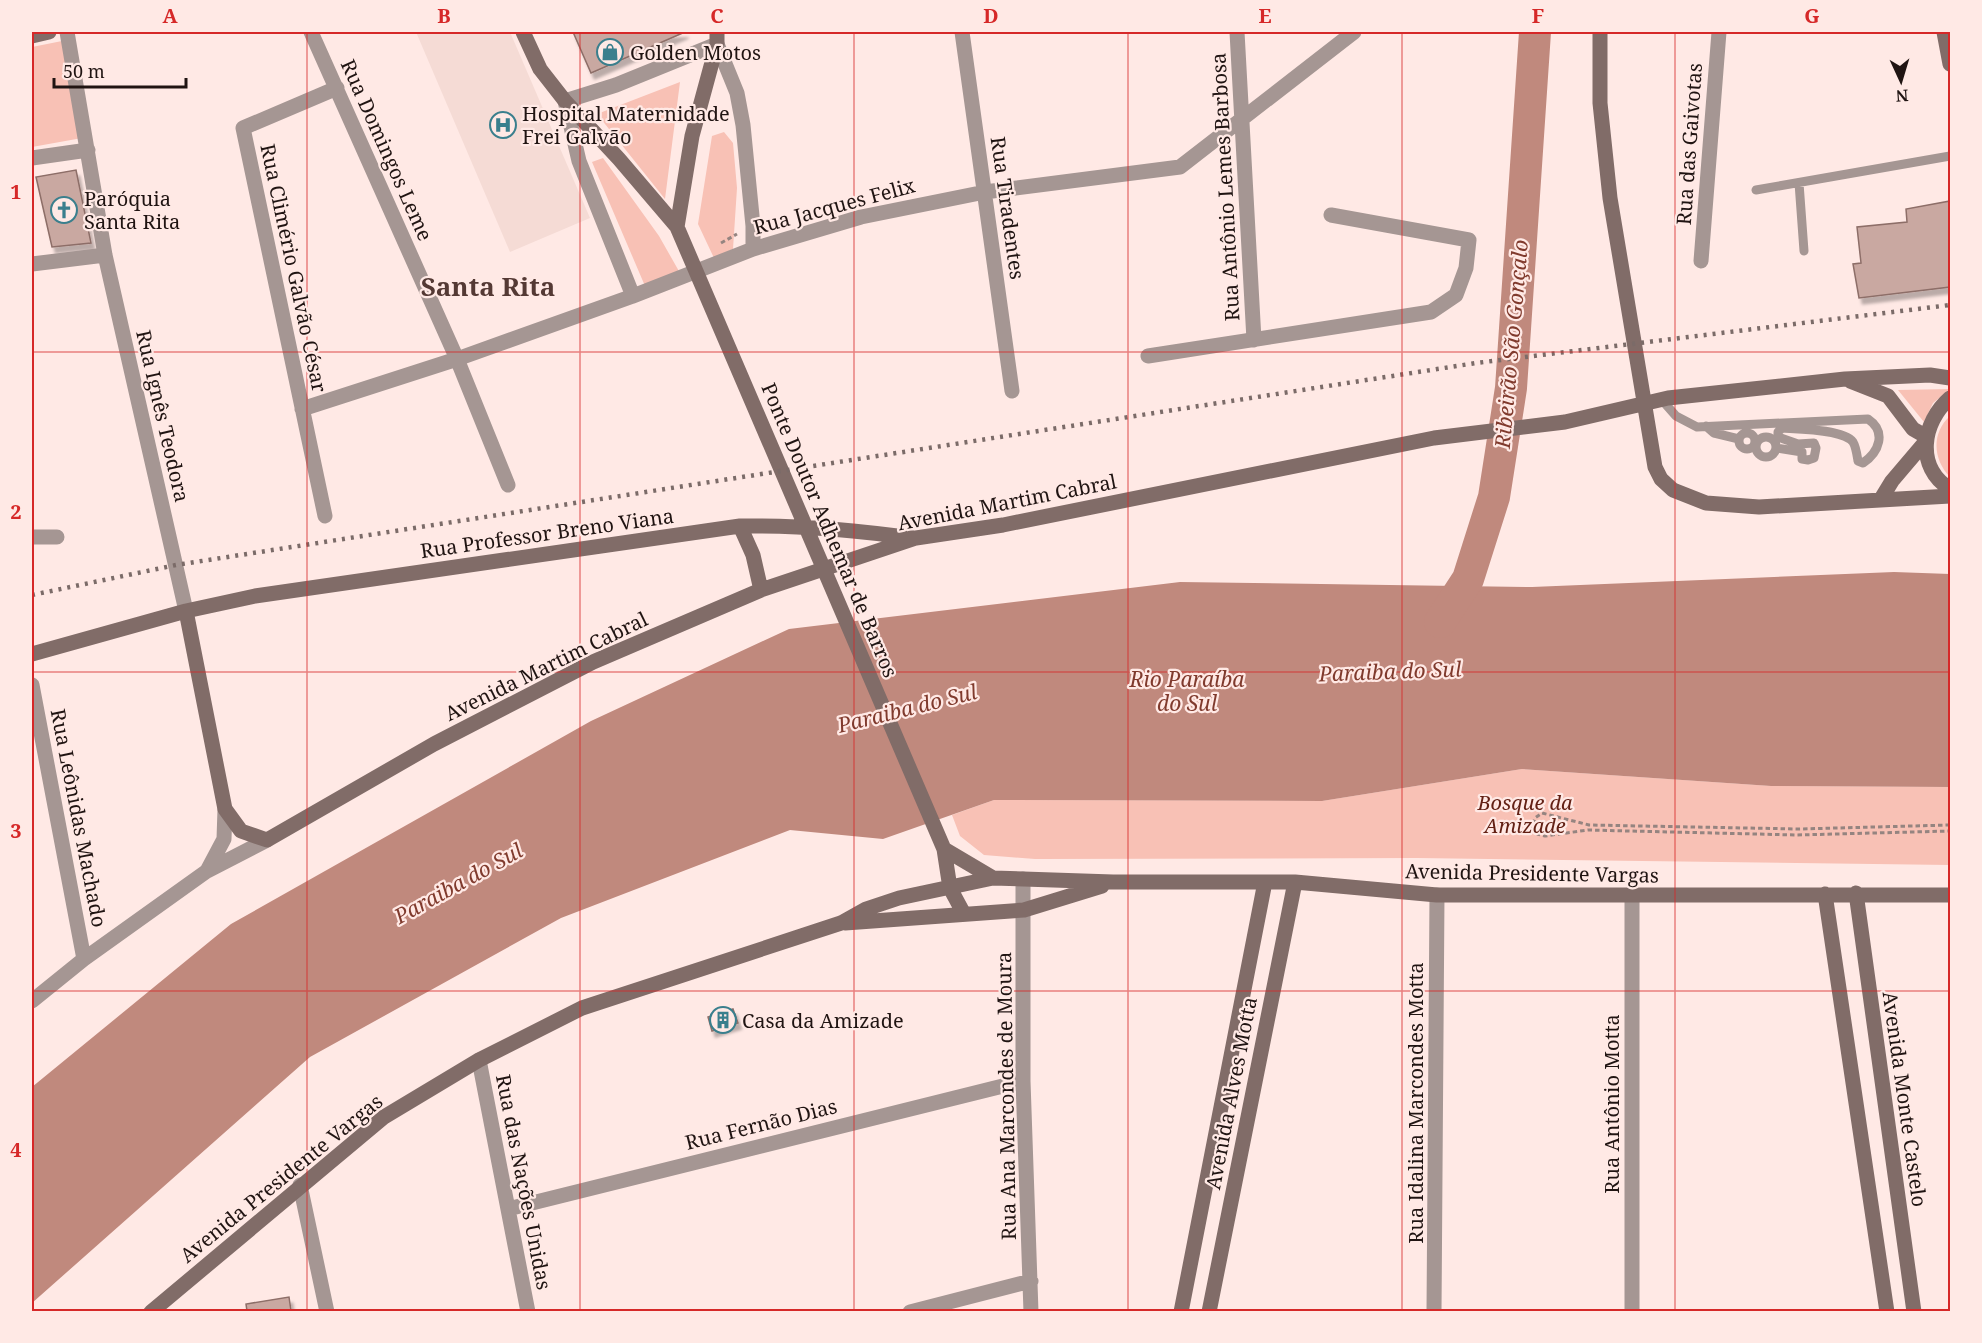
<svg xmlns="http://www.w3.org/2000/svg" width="1982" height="1343" font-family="'Noto Serif',serif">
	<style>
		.built { fill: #f5dbd5 }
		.green { fill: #f8c1b5 }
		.water { fill: #c0897d }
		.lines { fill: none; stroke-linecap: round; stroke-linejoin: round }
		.river { stroke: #c0897d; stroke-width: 32 }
		.building { fill: #c9a8a1; stroke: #8d6e68; stroke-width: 1.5; filter: url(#shadow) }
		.path { stroke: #958480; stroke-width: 3; stroke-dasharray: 4.5 3; stroke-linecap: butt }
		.lane { stroke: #a59693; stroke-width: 9 }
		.street { stroke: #a59693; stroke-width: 15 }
		.secondary { stroke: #816c68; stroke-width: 15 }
		.rail { stroke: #7b6b68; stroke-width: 4.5; stroke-dasharray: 3 6; stroke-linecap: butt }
		.grid { fill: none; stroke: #d62828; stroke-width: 1.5; stroke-opacity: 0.55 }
		.labels { text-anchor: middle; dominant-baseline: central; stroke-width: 4.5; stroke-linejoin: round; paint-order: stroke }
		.poi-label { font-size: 20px; fill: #201412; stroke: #ffe9e5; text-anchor: start }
		.street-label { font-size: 20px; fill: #201412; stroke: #ffe9e5 }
		.park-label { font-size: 20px; font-style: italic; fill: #632014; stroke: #ffe9e5 }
		.water-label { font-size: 21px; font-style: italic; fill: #803a2d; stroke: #ffe9e5 }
		.district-label { font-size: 26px; font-weight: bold; fill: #543934; stroke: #ffe9e5 }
		.neatline { fill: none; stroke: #d62828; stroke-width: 2 }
		.grid-label { font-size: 20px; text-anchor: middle; font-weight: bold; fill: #d62828 }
	</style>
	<defs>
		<filter id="shadow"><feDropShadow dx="3.5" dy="6" stdDeviation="1.5" flood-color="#0004"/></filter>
	</defs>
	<rect width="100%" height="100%" fill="#ffe9e5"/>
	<path class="built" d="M416,32H510L590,218L510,252Z"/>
	<path class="green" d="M62,41L82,138L32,147V47Z
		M680,82L665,199L597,114Z
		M724,132L733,143L737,188L733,249L714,258L698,224L712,136Z
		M603,158L659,236L680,273L645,286L592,162Z
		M1950,389L1933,403L1924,422L1898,390Z
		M1950,416V477C1933,460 1931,433 1950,416Z
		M1522,769L1771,786L1950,787V865L1417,858L1035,859L984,855L960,836L952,815L994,800L1322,801Z"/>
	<path class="water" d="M1894,572L1950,574V787L1771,786L1522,769L1322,801L994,800L883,839L790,830L561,918L310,1057L32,1303V1087L231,924L591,721L789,629L1180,582L1532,587Z"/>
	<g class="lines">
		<path class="river" d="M1440,622L1468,579L1494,497L1511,388L1535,32"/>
	</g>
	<path class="building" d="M573,32H685L591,73Z
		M76,170L91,243L52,247L36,177Z
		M1950,201V287L1859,298L1853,264L1861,263L1857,227L1907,222L1906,209Z
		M733,1009L738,1023L712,1031L708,1017Z
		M289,1297L291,1311H247L246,1304Z"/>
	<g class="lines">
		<path class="path" d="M721,243L737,234
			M1950,825L1799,829L1589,825L1542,813L1535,818L1532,827L1537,834L1545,836L1588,830L1797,835L1950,831"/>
		<path class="lane" d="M1799,183L1804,251
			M1756,190L1950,156
			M1661,399L1676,416L1697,427L1868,419C1887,432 1879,452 1863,463L1858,461C1857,455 1856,447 1853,442C1843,429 1798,429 1782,428L1778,432V437L1798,444L1814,443L1816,448L1814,458L1808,460L1802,459V452L1776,448
			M1706,426L1714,433L1739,439
			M1739 441a8 8 0 1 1 16 0a8 8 0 1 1-16 0Z
			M1756 447a10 10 0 1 1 20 0a10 10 0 1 1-20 0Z"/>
		<path class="street" d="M67,32L105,255L186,611
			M311,32L457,359L508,485
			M962,32L1012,391
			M1237,32L1254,340
			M32,158L88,150
			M1701,261L1719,32
			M32,264L105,255
			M633,296L579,161L565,101L616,85L717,44L737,93L743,125L753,226V249
			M1148,356L1431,312L1456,295L1466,268L1469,240L1331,215
			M302,409L457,359L633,296L753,249L861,217L985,192L1180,167L1354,32
			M325,516L243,128L337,88
			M32,537H57
			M32,685L84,959
			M207,871L224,839L225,809
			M1023,879V1081L1031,1312
			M32,1001L84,959L207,871L267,840
			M479,1060L528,1312
			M300,1185L327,1312
			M508,1209L1023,1081
			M910,1312L1031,1281
			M1434,1312L1437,895
			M1632,1312V896"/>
		<path class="secondary" d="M523,32L540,69L565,101L619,159L677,227L944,849L950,888L964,914
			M1600,32V103L1610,198L1655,467L1661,479L1673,490L1706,503L1759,507L1950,496
			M1944,32L1950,64
			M32,36L49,32
			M677,227L692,136L717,44V32
			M1850,381L1888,396L1913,429L1927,437
			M1950,398C1922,422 1915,467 1950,489
			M1881,499L1892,481L1926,441
			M740,526L753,555L761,590
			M186,611L225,809L241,831L267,840L434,744L593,662L761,590L916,538L1003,525L1434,438L1565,422L1668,398L1845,379L1930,375L1950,378
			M32,654L186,611L255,596L740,526C799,525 855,530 913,538
			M944,849L993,878
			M1856,893L1914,1312
			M1825,894L1887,1312
			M845,923L1024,910L1102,886
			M151,1312L384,1117L479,1060L582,1008L841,923L866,909L899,898L993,878L1113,882H1295L1437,895H1950
			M1181,1312L1265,882
			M1209,1312L1295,882"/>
		<path class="rail" d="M32,595L176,565L1476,363L1950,305"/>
	</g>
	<path class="grid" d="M307,32V1312M580,32V1312M854,32V1312M1128,32V1312M1402,32V1312M1675,32V1312M32,352H1950M32,672H1950M32,991H1950"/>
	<defs>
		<symbol id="shop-ring" viewBox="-11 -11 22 22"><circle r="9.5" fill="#ffe9e5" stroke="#3a7f8d" stroke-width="1.5"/><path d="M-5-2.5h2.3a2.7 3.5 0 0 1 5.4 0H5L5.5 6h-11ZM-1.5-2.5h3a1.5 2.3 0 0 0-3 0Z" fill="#3a7f8d"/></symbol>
		<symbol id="hospital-ring" viewBox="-11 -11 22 22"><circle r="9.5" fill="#ffe9e5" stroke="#3a7f8d" stroke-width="1.5"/><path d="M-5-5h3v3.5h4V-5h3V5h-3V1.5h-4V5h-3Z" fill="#3a7f8d"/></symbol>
		<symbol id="church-ring" viewBox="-11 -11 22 22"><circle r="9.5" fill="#ffe9e5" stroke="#3a7f8d" stroke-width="1.5"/><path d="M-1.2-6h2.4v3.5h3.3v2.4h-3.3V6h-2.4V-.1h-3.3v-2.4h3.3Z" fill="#3a7f8d"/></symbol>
		<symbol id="building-ring" viewBox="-11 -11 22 22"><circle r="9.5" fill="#ffe9e5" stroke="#3a7f8d" stroke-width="1.5"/><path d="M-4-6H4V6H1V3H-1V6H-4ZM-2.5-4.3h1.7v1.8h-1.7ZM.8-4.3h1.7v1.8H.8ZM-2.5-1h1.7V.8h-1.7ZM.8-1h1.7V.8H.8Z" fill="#3a7f8d"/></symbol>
	</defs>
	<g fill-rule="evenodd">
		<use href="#shop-ring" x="595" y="37" width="30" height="30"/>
		<use href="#hospital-ring" x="488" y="110" width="30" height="30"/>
		<use href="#church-ring" x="49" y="195" width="30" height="30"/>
		<use href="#building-ring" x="708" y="1005" width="30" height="30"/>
	</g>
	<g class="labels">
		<g class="poi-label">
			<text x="630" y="52">Golden Motos</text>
			<text x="522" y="113">Hospital Maternidade<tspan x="522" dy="23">Frei Galvão</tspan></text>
			<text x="84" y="198">Paróquia<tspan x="84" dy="23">Santa Rita</tspan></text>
			<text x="742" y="1020">Casa da Amizade</text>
		</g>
		<g class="street-label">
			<text transform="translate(1689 144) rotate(-86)">Rua das Gaivotas</text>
			<text transform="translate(387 150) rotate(66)">Rua Domingos Leme</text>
			<text transform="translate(1225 187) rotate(-93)">Rua Antônio Lemes Barbosa</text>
			<text transform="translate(834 206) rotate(-15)">Rua Jacques Felix</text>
			<text transform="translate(1008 208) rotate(82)">Rua Tiradentes</text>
			<text transform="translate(294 268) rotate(78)">Rua Climério Galvão César</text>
			<text transform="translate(163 416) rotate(77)">Rua Ignês Teodora</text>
			<text transform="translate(1007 502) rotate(-11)">Avenida Martim Cabral</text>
			<text transform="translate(830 530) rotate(67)">Ponte Doutor Adhemar de Barros</text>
			<text transform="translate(547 533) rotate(-8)">Rua Professor Breno Viana</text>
			<text transform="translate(546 666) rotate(-26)">Avenida Martim Cabral</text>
			<text transform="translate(79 818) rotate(79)">Rua Leônidas Machado</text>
			<text transform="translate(1532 873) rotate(1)">Avenida Presidente Vargas</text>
			<text transform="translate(1231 1093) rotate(-79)">Avenida Alves Motta</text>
			<text transform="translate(1006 1096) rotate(-91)">Rua Ana Marcondes de Moura</text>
			<text transform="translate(1905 1099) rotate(82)">Avenida Monte Castelo</text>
			<text transform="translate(1415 1103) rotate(-90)">Rua Idalina Marcondes Motta</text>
			<text transform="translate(1611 1104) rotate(-90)">Rua Antônio Motta</text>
			<text transform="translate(761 1124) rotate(-14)">Rua Fernão Dias</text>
			<text transform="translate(281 1178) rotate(-39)">Avenida Presidente Vargas</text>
			<text transform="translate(524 1182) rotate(79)">Rua das Nações Unidas</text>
		</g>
		<g class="park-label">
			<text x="1525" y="802">Bosque da<tspan x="1525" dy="23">Amizade</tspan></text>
		</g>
		<g class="water-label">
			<text transform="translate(1511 344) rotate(-85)">Ribeirão São Gonçalo</text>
			<text transform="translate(1390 671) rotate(-2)">Paraiba do Sul</text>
			<text x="1187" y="679">Rio Paraíba<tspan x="1187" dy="24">do Sul</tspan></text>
			<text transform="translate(907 708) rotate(-14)">Paraiba do Sul</text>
			<text transform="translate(458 883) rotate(-29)">Paraiba do Sul</text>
		</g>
		<g class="district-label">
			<text x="488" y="286">Santa Rita</text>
		</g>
	</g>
	<rect width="1982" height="1343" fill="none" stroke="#ffe9e5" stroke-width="66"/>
	<g transform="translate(1901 81) rotate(176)" stroke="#ffe9e5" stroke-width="4.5" paint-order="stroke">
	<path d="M0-4.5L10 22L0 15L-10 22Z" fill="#201412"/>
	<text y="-9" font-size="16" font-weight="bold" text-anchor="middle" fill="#201412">N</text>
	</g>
	<path d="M54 78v9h132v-9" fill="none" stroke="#201412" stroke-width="3"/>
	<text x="63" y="78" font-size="18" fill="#201412" stroke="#ffe9e5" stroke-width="4.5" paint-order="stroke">50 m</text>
	<rect x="33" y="33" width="1916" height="1277" class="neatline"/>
	<g class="grid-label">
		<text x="170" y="23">A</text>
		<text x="444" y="23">B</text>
		<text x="717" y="23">C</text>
		<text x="991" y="23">D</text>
		<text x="1265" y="23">E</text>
		<text x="1538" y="23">F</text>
		<text x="1812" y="23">G</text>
		<text x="16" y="199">1</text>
		<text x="16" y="519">2</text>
		<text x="16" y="838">3</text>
		<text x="16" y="1157">4</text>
	</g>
</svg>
